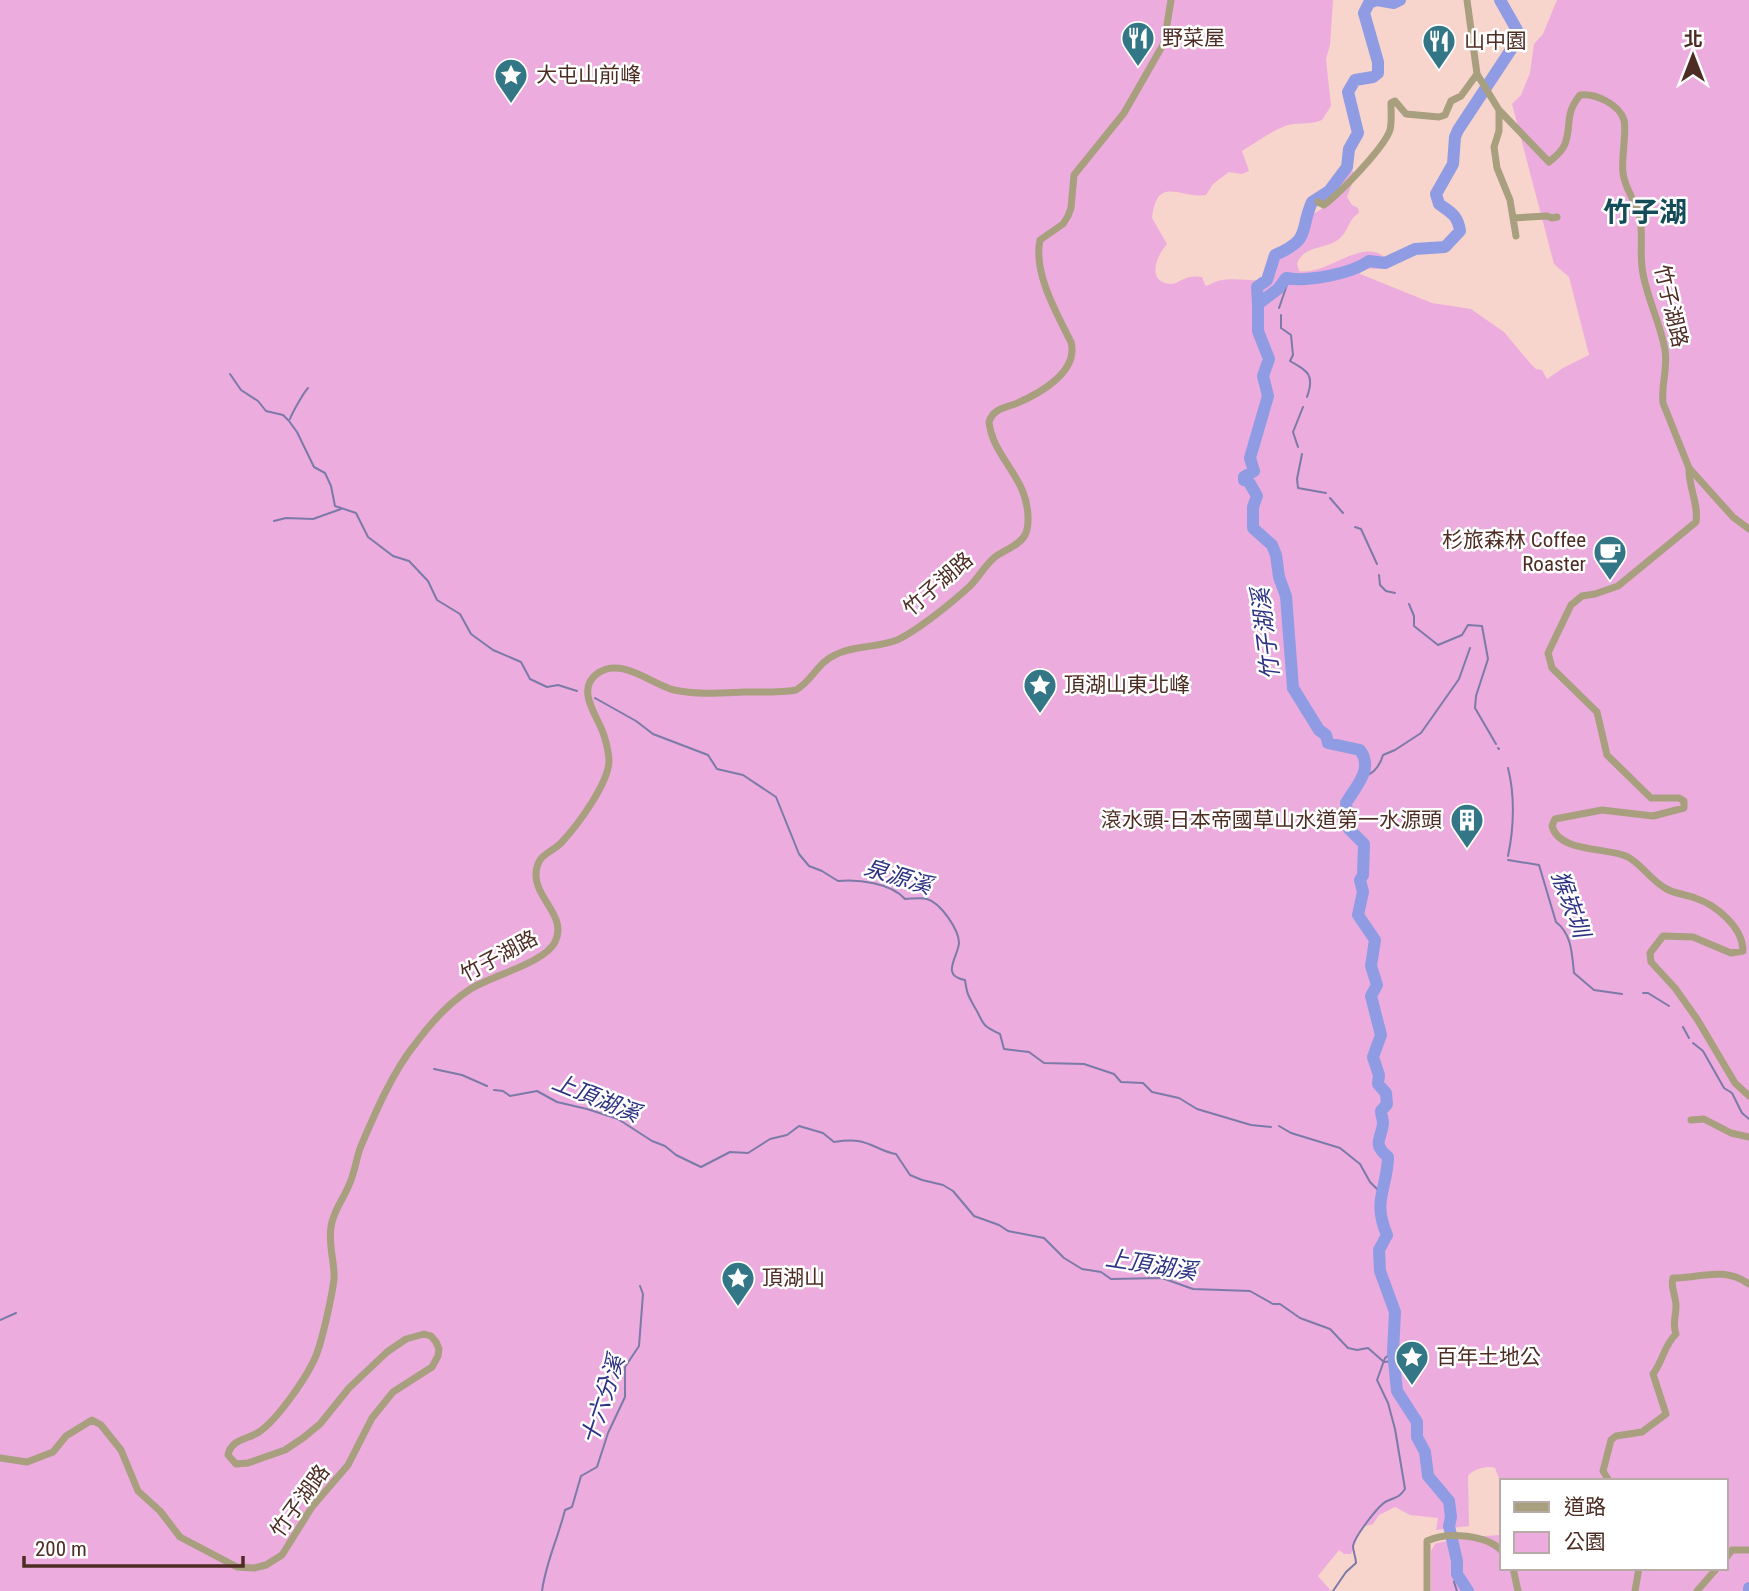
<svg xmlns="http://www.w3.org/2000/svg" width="1749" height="1591" font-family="'Roboto Condensed','Noto Sans TC',sans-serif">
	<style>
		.green { fill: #ecacdd }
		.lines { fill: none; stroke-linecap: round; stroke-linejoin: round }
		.stream { stroke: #7b7aa9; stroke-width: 2 }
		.river { stroke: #8f9ce3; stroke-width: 12 }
		.minor { stroke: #a79f7e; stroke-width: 7 }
		.labels { text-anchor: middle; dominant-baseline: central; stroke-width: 5; stroke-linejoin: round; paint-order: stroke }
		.poi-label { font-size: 21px; fill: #4d2c23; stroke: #fff; text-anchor: start }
		.street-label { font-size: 21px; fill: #4d2c23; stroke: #fff }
		.water-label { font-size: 23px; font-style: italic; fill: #2e3283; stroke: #fff }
		.district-label { font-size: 28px; font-weight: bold; fill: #134c58; stroke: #fff }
	</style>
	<rect width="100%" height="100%" fill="#f8d5cc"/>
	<path class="green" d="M0,0H1333L1330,45L1326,59L1331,106L1322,120C1311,125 1300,122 1288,125C1271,131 1257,142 1242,151L1249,171L1242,174L1229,172L1213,184L1206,195C1180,199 1157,174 1152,218L1167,244C1157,255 1145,282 1171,284C1179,284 1184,274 1202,277L1205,285L1207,286C1225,274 1246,282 1266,280C1274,250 1268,252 1297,238L1306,216C1338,207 1328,189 1348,171H1353L1355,176L1347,197L1352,205L1358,208L1359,213C1348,219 1349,231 1339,239C1325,250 1305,245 1297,263L1299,271C1328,277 1367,230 1391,264L1390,267C1382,271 1370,267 1361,269L1360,274L1432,303L1471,309L1504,332L1530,363L1536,369L1542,370L1547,379L1563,368L1589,355L1569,277L1554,264L1512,104L1521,95L1530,73L1534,44L1543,34L1557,0H1749V1591H1431V1551L1435,1544C1444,1540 1491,1535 1502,1535V1568H1726V1481H1502V1486L1495,1468C1487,1465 1473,1469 1468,1476L1469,1526L1436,1530L1438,1518L1410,1515L1395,1507L1379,1515L1373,1524L1362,1527L1351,1554H1344L1339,1550L1318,1576L1331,1591H0Z"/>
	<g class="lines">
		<path class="stream" d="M1279,308L1289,279
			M1281,315V328L1291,335L1293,355L1290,361C1308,371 1315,375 1307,397
			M230,374L241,390L258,401L266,411L283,415L289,421L297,432L314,467L325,473L331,486L335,506L356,513L368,537L393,556L409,561L428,581L437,600L460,614L471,634L493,650L521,662L530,679L547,687L558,685L577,691
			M290,419C292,413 304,392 308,388
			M1298,447L1293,432L1303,407
			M1302,454L1297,479L1298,488L1326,493
			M1330,498L1343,513
			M274,521L286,518L313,519L341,509
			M1355,527L1361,529L1377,564
			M1379,575L1380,585L1386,591L1395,593
			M1409,604L1414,616V626L1438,645L1462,635L1468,625L1482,626L1488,659L1476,696L1475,708L1496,744
			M595,698L636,721L653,734L708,755L717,769L743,775L776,797L799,854L809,866L822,871L838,881C858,879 891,883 905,899C911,899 921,897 927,899C941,903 959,930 959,943C958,957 940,976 965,980C967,994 968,995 974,1006C985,1024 979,1024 1000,1034L1004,1049L1029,1052L1044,1063L1084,1064L1114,1074L1121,1082L1143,1083L1152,1092L1179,1098L1197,1109L1251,1125L1271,1127
			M1498,748L1499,749
			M1508,768C1515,795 1514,828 1508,856
			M1365,776C1375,773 1380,765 1383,755L1395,750L1421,733L1459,679L1470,648
			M1508,860L1539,865L1556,922C1572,934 1572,955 1574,973L1594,990L1622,994
			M1643,993H1648L1669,1006
			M1683,1027L1689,1038
			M1693,1043L1703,1051L1724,1088L1732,1093L1742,1113L1749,1119
			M434,1069L462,1075L487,1086
			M494,1090L503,1091L510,1096L537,1091L557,1102L587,1109L618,1119L652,1141L665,1146L676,1155L701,1167L730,1152L748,1153L770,1139L787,1135L799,1126L823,1133L834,1142C841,1141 850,1140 858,1141C872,1143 882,1152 896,1154L910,1175L922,1180L943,1185L953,1191L974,1216L999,1225L1008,1231L1044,1238L1064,1258L1082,1269L1101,1272L1111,1279L1162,1278L1193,1289L1250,1291L1273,1304H1280L1300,1318L1330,1329L1348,1348L1357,1350L1368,1348L1384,1362L1394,1361
			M1279,1126L1291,1133L1340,1148L1360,1164L1370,1182L1381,1193
			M0,1320L16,1313
			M542,1591C546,1562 558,1538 565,1510L572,1507L581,1476L597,1467L608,1433L625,1397V1367L639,1346L643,1294L640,1286
			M1333,1591L1346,1572L1356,1563C1356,1557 1353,1552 1353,1546C1354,1538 1378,1505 1387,1501C1396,1497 1399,1498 1405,1489L1395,1429L1388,1403L1377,1380L1385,1358L1393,1352
			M1457,1591L1454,1582L1457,1574"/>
		<path class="river" d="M1377,0L1394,3L1400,0
			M1258,304L1257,287L1267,280L1275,255C1312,239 1299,231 1312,202L1329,191L1347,167L1349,149L1358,133L1348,92L1355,80L1373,77L1378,73V62L1364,13L1369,3L1377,0
			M1468,1591L1457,1574V1561L1449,1526L1451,1517L1449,1501L1428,1476L1425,1452L1417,1437V1422L1397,1391L1393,1352L1395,1312L1380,1271L1379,1250L1387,1235C1372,1200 1387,1190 1388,1157C1371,1143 1382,1139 1383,1123C1383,1119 1381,1115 1381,1111L1387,1104L1386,1093L1378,1084L1379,1075L1373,1057L1381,1035L1371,996L1377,985L1371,966L1375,940L1358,915L1363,892L1360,880L1363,875L1364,844L1349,829L1346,803C1356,786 1374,769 1360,750L1328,743L1326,735L1319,730L1293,688L1286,596L1279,577L1276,555L1272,545L1253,528V507L1257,496L1249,482L1244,480V477L1254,471L1250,458L1268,396L1263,376L1269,359L1258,331V304L1278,289L1286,278C1307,282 1351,274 1369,261L1385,263L1415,249L1445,247L1460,231C1458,215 1450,212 1439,204L1436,194L1453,164L1455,137L1458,130L1516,42L1517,30L1500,0
			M1749,1591V1588"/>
		<path class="minor" d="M1467,0L1477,74L1499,110L1549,162C1555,157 1562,152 1565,144C1572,125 1564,115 1580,95C1595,93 1619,104 1624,120C1627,131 1621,159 1623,173C1625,190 1637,203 1640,218C1643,234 1640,251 1642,267C1645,295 1660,321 1665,350C1668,368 1661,385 1663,403L1689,468L1733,517L1749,529
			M1499,110V131L1494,147L1497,168L1510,200L1516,236
			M1318,202L1324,205C1340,193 1384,148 1390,130C1392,122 1391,112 1391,103L1395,101L1406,114L1439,117L1445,115L1451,101L1461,96L1477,74
			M1513,218L1547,216L1552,218L1557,217
			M1689,468C1688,487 1699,503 1696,522L1618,586L1595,594L1582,596L1571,605L1548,653L1552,668L1597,712L1607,755L1651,798H1679L1684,801V808L1653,816L1602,810L1555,819L1552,826C1559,853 1608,847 1628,857C1641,864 1651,880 1665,888C1674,894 1685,894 1695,898C1716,905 1743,927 1743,951L1731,953L1693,937L1663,936L1650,953L1651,962L1675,988L1697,1019L1735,1083L1749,1096
			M1691,1120L1704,1119L1731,1133L1749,1137
			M0,1458L27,1462L53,1452L66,1436L92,1420L101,1425L121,1450L138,1491L160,1511L180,1537L237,1567L254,1568L266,1565L282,1555L312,1507L348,1465L372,1418L393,1392L432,1367L438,1356L439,1349L436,1342L431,1336L424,1334L406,1339L387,1352L349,1388L320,1424L303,1438L285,1450L248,1463L236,1464L228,1455C231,1439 247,1440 259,1432C277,1420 309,1375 317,1353C323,1337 332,1296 334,1279C335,1262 328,1245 331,1227C333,1211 343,1200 349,1185C355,1173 356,1158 361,1146C375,1113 393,1071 416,1043C430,1024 449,1003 469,990C490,976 545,963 555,942C569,914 529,896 537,867C540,854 552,852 561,843C577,826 610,782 609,759C608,749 606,740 602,730C595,713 576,688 598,673C622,657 651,684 674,690C698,695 720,693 744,692C762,692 779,693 796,690C812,681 818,662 835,655C854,645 877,648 897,640C917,631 954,601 970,586C979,577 985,565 995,557C1004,550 1019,546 1025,535C1027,531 1028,525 1028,520C1029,477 993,459 989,422C993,409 1004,408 1015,404C1039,394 1079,372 1071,342C1057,314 1033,273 1040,240L1063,224L1068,216L1071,208L1074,175L1124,113L1164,43L1171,0
			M1609,1481L1603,1471L1611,1440L1616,1436L1642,1432L1666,1414L1653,1374C1663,1361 1664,1345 1676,1334C1672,1324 1676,1317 1676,1306C1676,1296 1670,1286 1673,1278C1701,1278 1723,1266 1749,1284
			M1726,1558L1732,1550H1749
			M1513,1568L1518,1591
			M1427,1591V1541C1448,1531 1487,1535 1502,1551
			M1635,1591L1639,1568
			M1697,1591L1717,1568"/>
	</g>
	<defs>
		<symbol id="restaurant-pin" viewBox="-11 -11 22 30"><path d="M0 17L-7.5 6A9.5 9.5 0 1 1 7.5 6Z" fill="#337787" stroke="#fff"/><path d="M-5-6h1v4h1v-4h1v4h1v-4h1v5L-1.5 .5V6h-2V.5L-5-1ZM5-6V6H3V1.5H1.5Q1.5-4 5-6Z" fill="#fff"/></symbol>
		<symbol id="sight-pin" viewBox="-11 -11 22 30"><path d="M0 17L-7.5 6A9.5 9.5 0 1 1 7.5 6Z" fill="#337787" stroke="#fff"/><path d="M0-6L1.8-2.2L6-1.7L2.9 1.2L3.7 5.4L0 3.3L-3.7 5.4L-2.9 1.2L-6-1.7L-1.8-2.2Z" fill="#fff"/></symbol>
		<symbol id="cafe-pin" viewBox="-11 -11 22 30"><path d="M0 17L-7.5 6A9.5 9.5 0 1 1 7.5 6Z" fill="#337787" stroke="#fff"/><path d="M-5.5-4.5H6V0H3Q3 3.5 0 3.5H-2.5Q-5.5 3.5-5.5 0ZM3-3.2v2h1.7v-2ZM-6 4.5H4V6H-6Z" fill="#fff"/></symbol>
		<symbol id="building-pin" viewBox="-11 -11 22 30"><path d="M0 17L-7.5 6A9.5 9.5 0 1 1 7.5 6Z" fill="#337787" stroke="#fff"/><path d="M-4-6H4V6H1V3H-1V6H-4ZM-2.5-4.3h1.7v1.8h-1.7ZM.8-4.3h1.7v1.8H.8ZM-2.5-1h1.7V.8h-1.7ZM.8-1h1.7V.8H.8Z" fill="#fff"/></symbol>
	</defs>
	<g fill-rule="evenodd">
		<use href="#restaurant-pin" x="1119" y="19" width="38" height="52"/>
		<use href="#restaurant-pin" x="1420" y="22" width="38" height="52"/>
		<use href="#sight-pin" x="492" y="56" width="38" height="52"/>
		<use href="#cafe-pin" x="1591" y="533" width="38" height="52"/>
		<use href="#sight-pin" x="1021" y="666" width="38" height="52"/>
		<use href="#building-pin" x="1448" y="801" width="38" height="52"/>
		<use href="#sight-pin" x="719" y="1259" width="38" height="52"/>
		<use href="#sight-pin" x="1393" y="1338" width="38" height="52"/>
	</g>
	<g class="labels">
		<g class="poi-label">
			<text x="1162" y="38">野菜屋</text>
			<text x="1464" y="41">山中園</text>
			<text x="536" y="75">大屯山前峰</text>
			<text x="1586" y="540" text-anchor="end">杉旅森林 Coffee<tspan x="1586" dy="24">Roaster</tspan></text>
			<text x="1064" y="685">頂湖山東北峰</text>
			<text x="1442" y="820" text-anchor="end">滾水頭-日本帝國草山水道第一水源頭</text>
			<text x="762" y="1278">頂湖山</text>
			<text x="1436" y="1357">百年土地公</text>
		</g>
		<g class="street-label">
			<text transform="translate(1671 306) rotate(77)">竹子湖路</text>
			<text transform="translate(938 584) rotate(-41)">竹子湖路</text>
			<text transform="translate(499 956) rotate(-28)">竹子湖路</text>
			<text transform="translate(300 1501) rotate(-54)">竹子湖路</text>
		</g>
		<g class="water-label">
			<text transform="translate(1266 634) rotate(-97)">竹子湖溪</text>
			<text transform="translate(898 877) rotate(17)">泉源溪</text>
			<text transform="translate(1570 904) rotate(70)">猴崁圳</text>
			<text transform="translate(596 1098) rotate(22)">上頂湖溪</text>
			<text transform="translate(1151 1265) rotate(9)">上頂湖溪</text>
			<text transform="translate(603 1400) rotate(-72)">十六分溪</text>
		</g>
		<g class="district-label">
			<text x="1645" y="212">竹子湖</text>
		</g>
	</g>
	<rect x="1500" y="1479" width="228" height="91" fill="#ffffff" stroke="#b8aba7" stroke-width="2"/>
	<rect x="1514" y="1502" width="35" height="10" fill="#a79f7e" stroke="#b8aba7" stroke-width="2"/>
	<text x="1564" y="1514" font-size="21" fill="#4d2c23">道路</text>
	<rect x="1514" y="1532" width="35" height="21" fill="#ecacdd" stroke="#b8aba7" stroke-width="2"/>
	<text x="1564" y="1549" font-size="21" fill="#4d2c23">公園</text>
	<g transform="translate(1693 56)" stroke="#ffffff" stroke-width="5" paint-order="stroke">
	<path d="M0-5L12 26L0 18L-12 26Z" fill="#4d2c23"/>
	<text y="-10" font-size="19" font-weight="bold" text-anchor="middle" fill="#4d2c23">北</text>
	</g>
	<path d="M24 1556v10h219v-10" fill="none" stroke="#4d2c23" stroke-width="3.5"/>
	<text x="35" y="1556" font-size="21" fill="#4d2c23" stroke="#ffffff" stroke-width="5" paint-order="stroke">200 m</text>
</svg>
